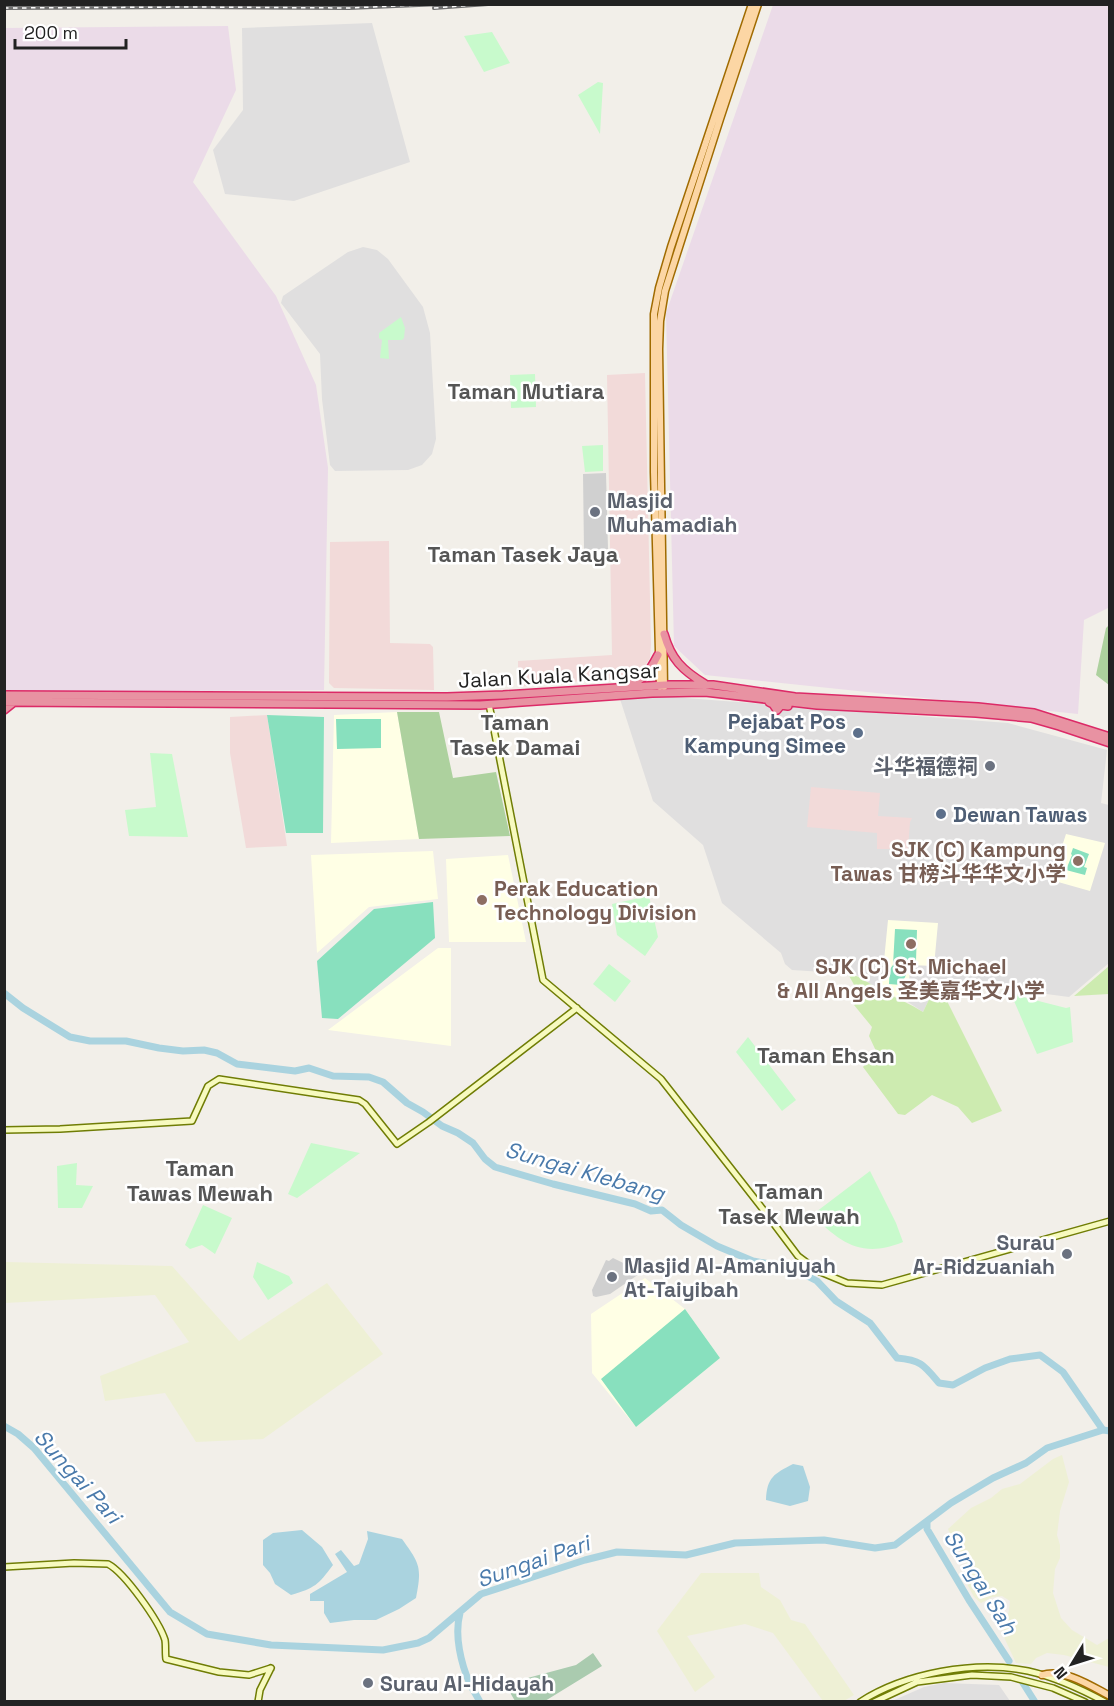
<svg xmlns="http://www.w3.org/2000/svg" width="1114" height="1706" font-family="'Space Grotesk','Noto Sans SC',sans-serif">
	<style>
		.residential { fill: #e0dfdf }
		.commercial { fill: #f2dad9 }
		.industrial { fill: #ebdbe8 }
		.education { fill: #ffffe5 }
		.religious { fill: #d0d0d0 }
		.farmland { fill: #eef0d5 }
		.grass { fill: #cdebb0 }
		.forest { fill: #add19e }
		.cemetery { fill: #aacbaf }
		.park { fill: #c8facc }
		.pitch { fill: #88e0be }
		.water { fill: #aad3df }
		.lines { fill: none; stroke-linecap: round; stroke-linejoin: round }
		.river { stroke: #aad3df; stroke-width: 7 }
		.secondary-casing { stroke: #707d05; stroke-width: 8 }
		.primary-casing { stroke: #a06b00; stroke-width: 9 }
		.highway-casing { stroke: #dc2a67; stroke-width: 10 }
		.secondary { stroke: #f7fabf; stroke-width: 5 }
		.primary { stroke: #fcd6a4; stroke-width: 6 }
		.highway { stroke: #e892a2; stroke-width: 7 }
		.rail-casing { stroke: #707070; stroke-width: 4 }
		.rail { stroke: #fff; stroke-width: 1.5; stroke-dasharray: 4.5; stroke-linecap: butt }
		.worship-dot { fill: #6b7280; stroke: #fff; stroke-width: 2 }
		.service-dot { fill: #5c6f8a; stroke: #fff; stroke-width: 2 }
		.education-dot { fill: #8d6e63; stroke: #fff; stroke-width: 2 }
		.labels { text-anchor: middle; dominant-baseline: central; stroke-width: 5; stroke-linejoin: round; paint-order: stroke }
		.worship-label { font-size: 21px; font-weight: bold; fill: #5b616d; stroke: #fff; text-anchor: start }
		.street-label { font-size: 21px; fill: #222; stroke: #fff }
		.service-label { font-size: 21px; font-weight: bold; fill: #4e5e75; stroke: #fff; text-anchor: end }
		.education-label { font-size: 21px; font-weight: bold; fill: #785e54; stroke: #fff; text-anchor: end }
		.neighbourhood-label { font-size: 22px; font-weight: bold; fill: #555; stroke: #fff }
		.water-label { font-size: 22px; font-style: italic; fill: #4a7aab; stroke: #fff }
	</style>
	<rect width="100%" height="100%" fill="#f2efe9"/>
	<path class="residential" d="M372,23L410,162L294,201L225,194L213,150L243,110L242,28Z
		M363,247L377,250L388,259L423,307L430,333L436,439L432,454L422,465L408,470L335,471L330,465L322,399L320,354L281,303L283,296L348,252Z
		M659,696L1008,723L1107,750L1101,803L1109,805V963L1069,997L935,979L936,985L923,1012L908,1002L881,991L855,974L792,970L785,964L781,953L722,903L703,845L653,801L620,699Z
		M944,1683L999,1685L1010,1701H892L924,1687Z"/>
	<path class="commercial" d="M645,373L651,645L650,658L644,667L635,673L625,677L518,687V661L612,655L607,375Z
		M389,541L390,643L430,644L433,647L434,690L334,688L329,683L330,542Z
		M267,715L287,846L246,848L230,753V717Z
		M811,787L880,793L878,816L912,818L910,822L908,849H877V833L807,827Z"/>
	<path class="industrial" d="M773,5H1109L1110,607L1084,620L1078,714L705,675L674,646L666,313Z
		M228,26L236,90L193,182L276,296L316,385L328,468L324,690L5,692L4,28Z"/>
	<path class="education" d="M397,712L419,839L331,843L334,715Z
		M1066,834L1105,843L1090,891L1051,880Z
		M433,851L438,899L369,907L317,953L311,855Z
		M508,855L526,942H449L446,859Z
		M888,920L938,923L934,966L910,965L908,1002L881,991Z
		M438,948H451V1046L328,1030Z
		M645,1278L685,1309L720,1358L636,1427L592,1373L591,1314Z"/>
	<path class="religious" d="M606,473L608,549L584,550L583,474Z
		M613,1258L642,1272L610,1294L596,1297L593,1296L592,1290L606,1260L609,1261Z"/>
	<path class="farmland" d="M5,1262L172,1266L239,1341L327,1283L383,1354L263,1439L196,1442L165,1393L105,1401L100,1376L189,1342L155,1295L5,1303Z
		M1062,1455L1069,1482L1060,1511L1057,1535L1060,1545V1558L1055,1569L1053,1593L1061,1618L1072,1630L1097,1645L1109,1638V1667L1064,1655L1047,1653L1036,1658L1031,1664L1016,1663L1003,1635L1009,1610L1010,1601L1002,1596L992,1597L981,1603L974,1597L966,1582L975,1578L966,1565V1556L955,1547L948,1529L971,1508L991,1498L1002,1489L1020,1484L1053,1459Z
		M701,1573H759L761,1587L780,1600L791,1620L805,1624L854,1695L844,1701H823L773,1633L745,1624L687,1636L715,1677L695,1692L657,1631Z"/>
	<path class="grass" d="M1109,966V994L1074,996Z
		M848,974C861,975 872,986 883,992C897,998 910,1004 923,1012L936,985L947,1001L1002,1111L972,1123L958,1107L932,1095L905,1115L898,1114L863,1067L876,1051L869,1036L872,1027L854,1005L862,999Z"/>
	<path class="forest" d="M1109,625V685L1096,675L1106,628Z
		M397,712H439L453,778L496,772L510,836L419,839Z"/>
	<path class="cemetery" d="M593,1653L602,1666L545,1701H515L505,1684L576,1665Z"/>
	<path class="park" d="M492,32L510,63L484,72L464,36Z
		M598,82L603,83L600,134L578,95Z
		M401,317L405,328L404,338L402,340H388L389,359L380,358L382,340L379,338V333Z
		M535,374L536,407L511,408L510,375Z
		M603,445V471L585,472L582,446Z
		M150,753L172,754L188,837L129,836L125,810L156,807Z
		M649,896L658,937L645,956L617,935L612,904Z
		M609,964L631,981L615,1002L593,984Z
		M1011,994L1066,1008L1070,1007L1073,1042L1037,1054Z
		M748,1037L796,1100L782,1111L736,1052Z
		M311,1143L360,1153L297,1198L288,1194Z
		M77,1163L76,1185L93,1186L82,1208H58L57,1166Z
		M870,1171L896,1223L903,1242C862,1259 841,1243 812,1215Z
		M203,1205L232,1218L215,1254L202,1245L190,1249L185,1245Z
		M257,1262L289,1276L293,1283L268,1300L253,1277Z"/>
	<path class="pitch" d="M267,715L324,717L323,833H286Z
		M336,719H381V748L337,749Z
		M1073,848L1089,854L1084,867L1087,868L1085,875L1066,870L1072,855L1071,854Z
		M433,902L435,938L338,1019L322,1018L317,961L374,909Z
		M895,929L917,930L916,961L907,960L906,975L901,985L889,984L890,969L893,965Z
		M685,1309L720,1358L636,1427L601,1379Z"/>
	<path class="water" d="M793,1464L803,1466L810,1487L808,1501L790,1506L766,1500C767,1477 774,1474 793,1464Z
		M302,1530L322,1547L333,1565C318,1585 315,1588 291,1595L275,1584L270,1573L263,1565V1540L273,1533Z
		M367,1531L402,1539C420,1564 422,1567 416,1598L399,1609L376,1620H354L330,1623L324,1613V1601H310V1594L347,1572L335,1554L341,1550L354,1566L359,1564L368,1539Z"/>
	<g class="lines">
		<path class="river" d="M4,993L23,1008L70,1037L90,1041H126L159,1048L183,1051L204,1050L217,1053L237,1064L295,1071L309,1068L333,1076L369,1077L383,1082L407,1103L423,1112L442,1126L458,1133L473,1143L485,1159L495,1167L553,1184L635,1204L651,1211L662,1210L681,1225L717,1246L753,1261L792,1268L817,1281L836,1301L870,1323L897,1358C921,1360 924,1365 939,1383L953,1385L985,1368L1010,1359L1040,1355L1063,1372L1103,1430
			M4,1426L18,1434L34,1448L170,1612L207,1634L271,1645L383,1650L418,1643L429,1638L481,1594L585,1560L617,1552L686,1555L735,1543L824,1540L875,1548L895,1545L951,1503L993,1478L1026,1463L1047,1448L1103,1430L1110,1431
			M927,1522V1529L969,1600L1009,1661
			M460,1613C454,1635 461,1664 470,1684C473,1690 477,1696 480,1702
			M1023,1683L1035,1702"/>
		<defs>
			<path id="secondary" d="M489,704L543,980L661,1079L762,1208L798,1256L818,1271L847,1283L882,1285L1110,1221
				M4,1130L60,1129L192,1121L208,1086L219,1079L359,1100L365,1104L397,1144L429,1122L577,1008
				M4,1567L74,1563L108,1564C125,1573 159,1621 165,1640C166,1646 165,1653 166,1659L219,1672L249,1675L271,1668
				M258,1702L260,1690L271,1668
				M860,1702C905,1673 975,1660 1028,1671C1055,1677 1081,1689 1105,1702
				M874,1702L917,1682L972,1675L1011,1677L1053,1688L1085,1702"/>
			<path id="primary" d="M660,687L654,472V314L659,288L671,247L752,4
				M664,687L659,349L660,321L665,291L720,119L758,4
				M1042,1675C1064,1668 1091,1686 1110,1696"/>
			<path id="highway" d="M664,634C671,659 682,670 705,684
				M630,684C645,680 651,668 658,655
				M4,695L447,697L503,695L665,685H713L795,697L978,707L1034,713L1110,737
				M4,702L480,705L652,693L705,692L817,705L976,713L1031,718L1059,726L1110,743
				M769,702L773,704L777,710L781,705L788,706
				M4,710L14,702"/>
		</defs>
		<use href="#secondary" class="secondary-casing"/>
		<use href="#primary" class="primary-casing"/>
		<use href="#highway" class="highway-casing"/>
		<use href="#secondary" class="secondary"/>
		<use href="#primary" class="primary"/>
		<use href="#highway" class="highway"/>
		<defs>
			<path id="rail" d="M4,8L194,7L349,8L442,4
				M434,8L488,4"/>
		</defs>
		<use href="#rail" class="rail-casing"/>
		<use href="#rail" class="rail"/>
	</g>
	<g class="worship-dot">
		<circle cx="595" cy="512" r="6"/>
		<circle cx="990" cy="766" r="6"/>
		<circle cx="1067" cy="1254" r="6"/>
		<circle cx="612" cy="1277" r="6"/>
		<circle cx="368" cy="1683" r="6"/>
	</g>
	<g class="service-dot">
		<circle cx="858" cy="733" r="6"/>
		<circle cx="941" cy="814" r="6"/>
	</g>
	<g class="education-dot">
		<circle cx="1078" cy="861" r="6"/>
		<circle cx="482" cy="900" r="6"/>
		<circle cx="911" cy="944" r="6"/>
	</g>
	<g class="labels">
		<g class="worship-label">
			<text x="607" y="500">Masjid<tspan x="607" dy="24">Muhamadiah</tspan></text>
			<text x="978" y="766" text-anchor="end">斗华福德祠</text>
			<text x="1055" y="1242" text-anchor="end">Surau<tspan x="1055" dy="24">Ar-Ridzuaniah</tspan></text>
			<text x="624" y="1265">Masjid Al-Amaniyyah<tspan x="624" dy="24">At-Taiyibah</tspan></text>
			<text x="380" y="1683">Surau Al-Hidayah</text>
		</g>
		<g class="street-label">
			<text transform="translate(559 675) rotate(-3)">Jalan Kuala Kangsar</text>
		</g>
		<g class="service-label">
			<text x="846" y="721">Pejabat Pos<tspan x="846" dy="24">Kampung Simee</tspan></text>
			<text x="953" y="814" text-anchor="start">Dewan Tawas</text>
		</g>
		<g class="education-label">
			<text x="1066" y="849">SJK (C) Kampung<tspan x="1066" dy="24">Tawas 甘榜斗华华文小学</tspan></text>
			<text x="494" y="888" text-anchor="start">Perak Education<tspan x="494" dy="24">Technology Division</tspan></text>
			<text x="911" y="966" text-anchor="middle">SJK (C) St. Michael<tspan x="911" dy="24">&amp; All Angels 圣美嘉华文小学</tspan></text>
		</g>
		<g class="neighbourhood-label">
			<text x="526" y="391">Taman Mutiara</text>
			<text x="523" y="554">Taman Tasek Jaya</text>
			<text x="515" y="722">Taman<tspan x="515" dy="25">Tasek Damai</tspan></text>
			<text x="826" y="1055">Taman Ehsan</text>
			<text x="200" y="1168">Taman<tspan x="200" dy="25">Tawas Mewah</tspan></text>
			<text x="789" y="1191">Taman<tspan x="789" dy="25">Tasek Mewah</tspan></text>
		</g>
		<g class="water-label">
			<text transform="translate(585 1171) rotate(16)">Sungai Klebang</text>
			<text transform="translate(78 1476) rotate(48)">Sungai Pari</text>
			<text transform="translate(533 1561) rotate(-19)">Sungai Pari</text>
			<text transform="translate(981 1582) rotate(58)">Sungai Sah</text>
		</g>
	</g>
	<rect width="1114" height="1706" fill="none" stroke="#222222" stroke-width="12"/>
	<g transform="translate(1072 1664) rotate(232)" stroke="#ffffff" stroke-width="4.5" paint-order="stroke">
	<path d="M0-4.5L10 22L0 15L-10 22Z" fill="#222222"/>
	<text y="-9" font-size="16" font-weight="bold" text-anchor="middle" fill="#222222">N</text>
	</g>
	<path d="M15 39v9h111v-9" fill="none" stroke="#222222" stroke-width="3"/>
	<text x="24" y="39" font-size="18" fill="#222222" stroke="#ffffff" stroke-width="4.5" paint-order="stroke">200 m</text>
</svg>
